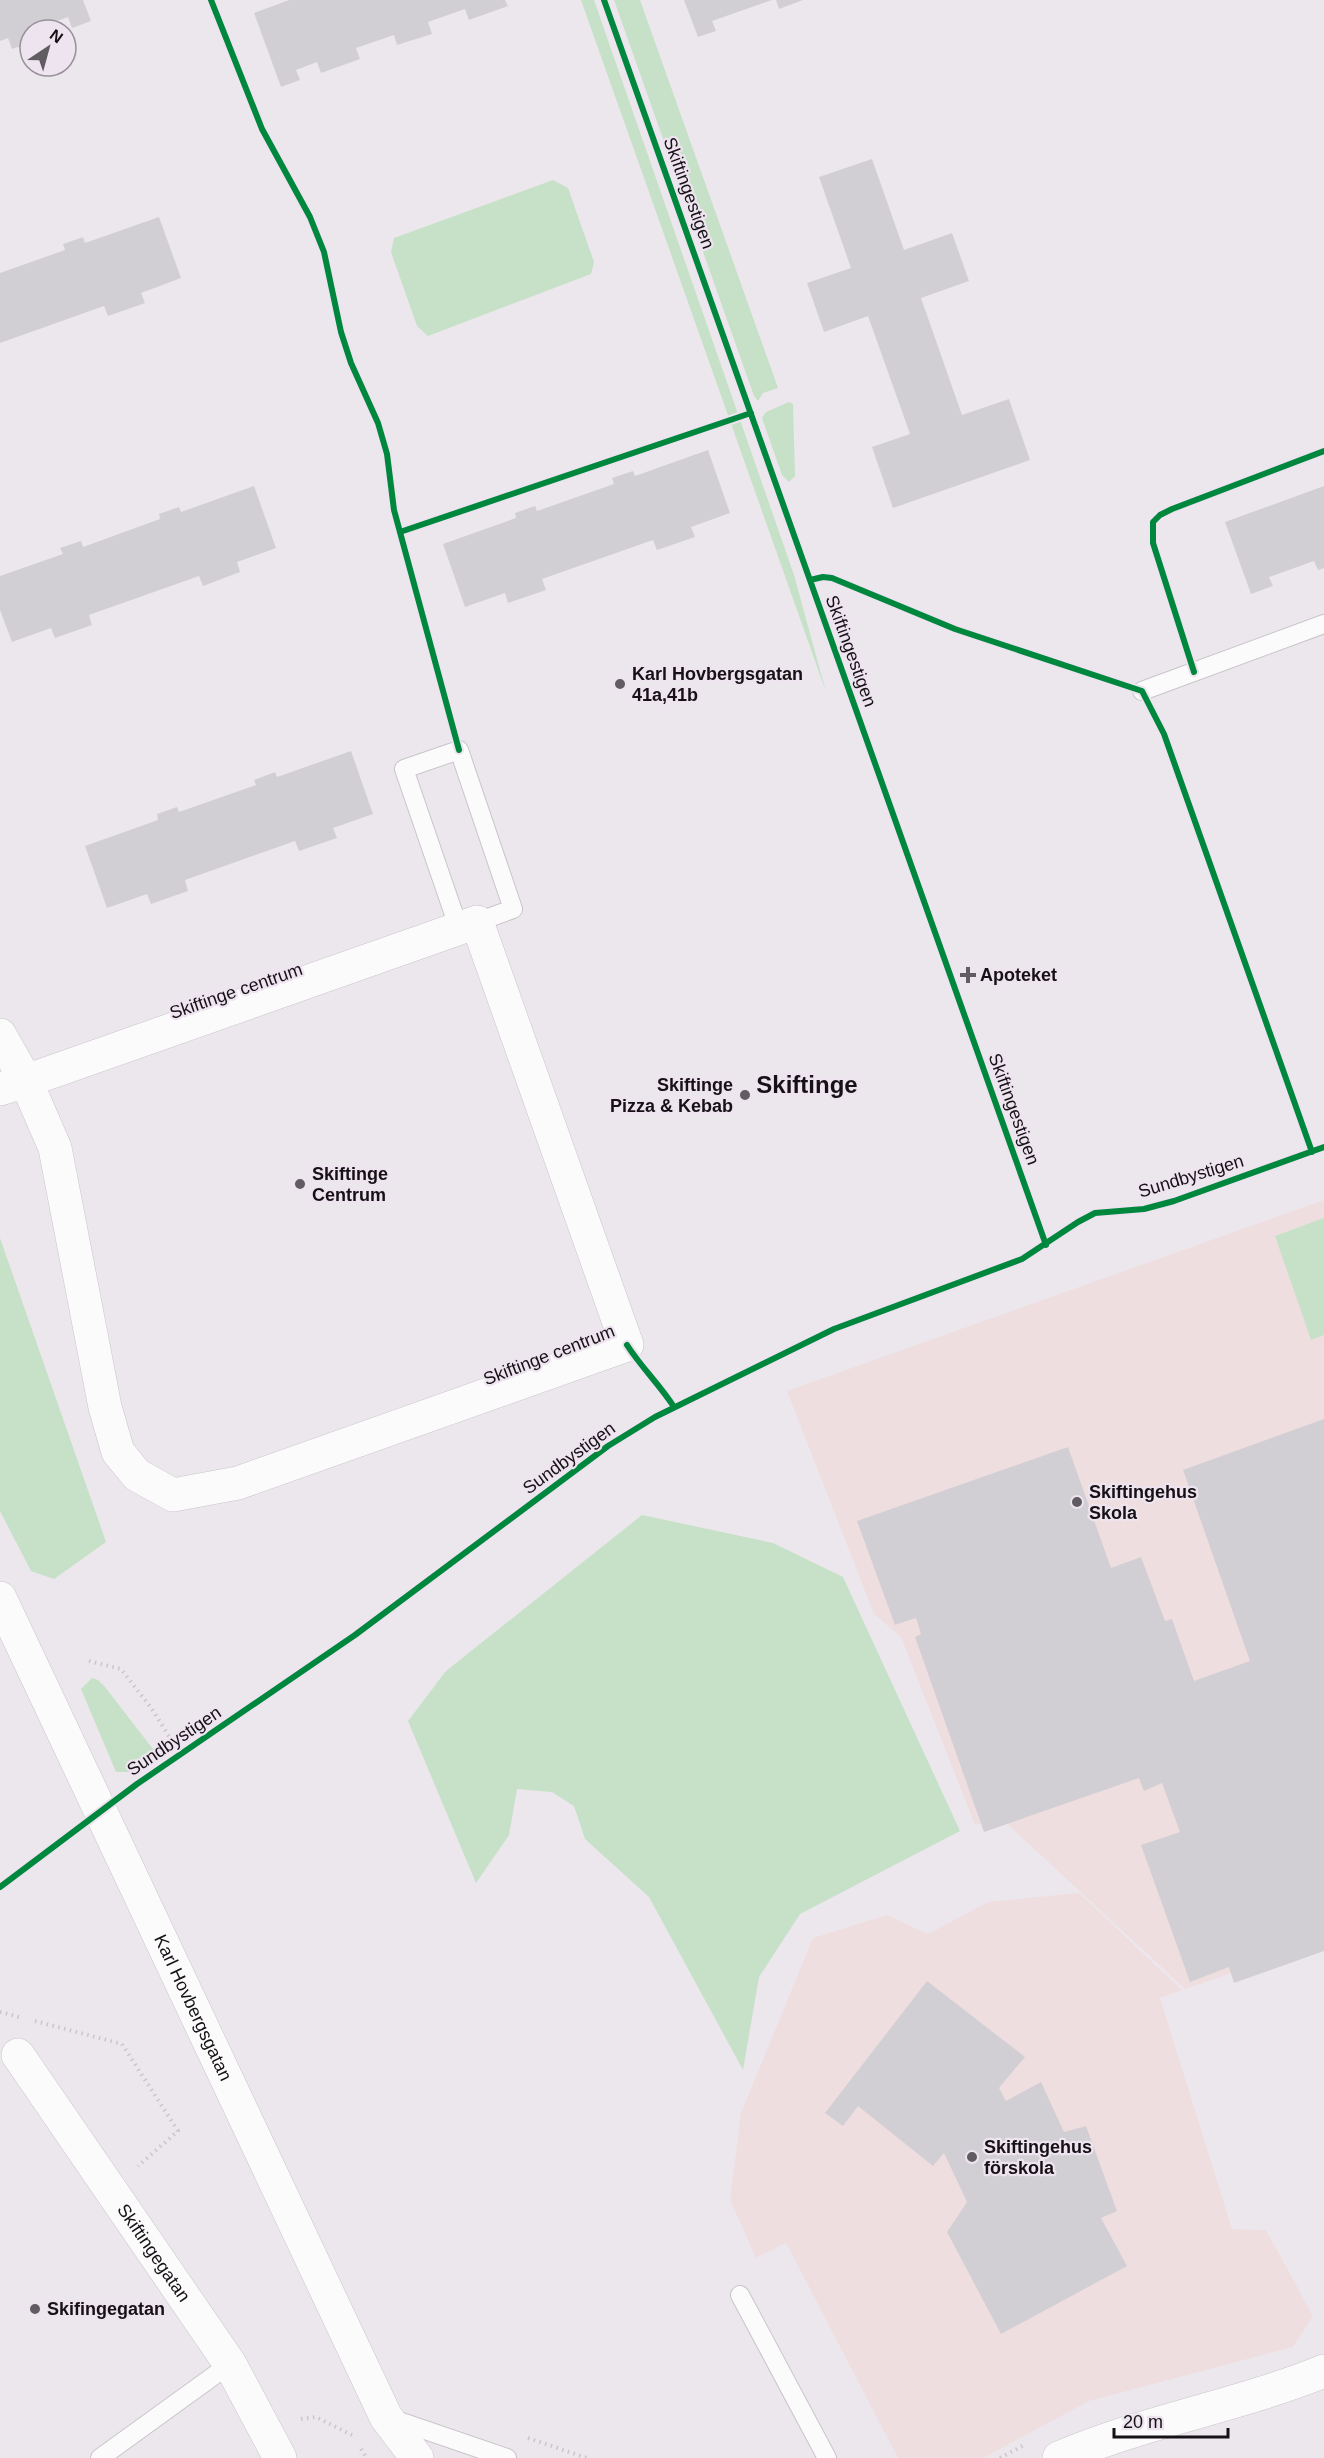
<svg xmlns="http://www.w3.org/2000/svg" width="1324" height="2458" font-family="Helvetica,sans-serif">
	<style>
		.education { fill: #efdedf }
		.green { fill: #c6e1c7 }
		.building { fill: #d2cfd4 }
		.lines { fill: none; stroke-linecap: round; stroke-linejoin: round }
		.lane-casing { stroke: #c8c5c9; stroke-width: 20 }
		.street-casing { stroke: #c8c5c9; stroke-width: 34 }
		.secondary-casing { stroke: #c8c5c9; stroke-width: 34 }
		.path { stroke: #c9c6c9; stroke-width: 4; stroke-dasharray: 1.5 4.5; stroke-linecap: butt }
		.lane { stroke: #fcfbfc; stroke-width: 18 }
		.street { stroke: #fcfbfc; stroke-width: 33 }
		.secondary { stroke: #fcfbfc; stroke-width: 33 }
		.cycleway-casing { stroke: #eee4f0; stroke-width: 10 }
		.cycleway { stroke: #00873e; stroke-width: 6 }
		.poi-dot { fill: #605c61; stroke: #eee4f0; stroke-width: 2 }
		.labels { text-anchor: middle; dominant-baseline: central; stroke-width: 4.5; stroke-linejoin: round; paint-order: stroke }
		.street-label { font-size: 18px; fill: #151115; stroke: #eee4f0 }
		.poi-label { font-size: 18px; font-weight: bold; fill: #151115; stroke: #eee4f0; text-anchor: start }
		.district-label { font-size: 24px; font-weight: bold; fill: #151115; stroke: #eee4f0 }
	</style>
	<rect width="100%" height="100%" fill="#ece7ed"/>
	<path class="education" d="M1324,1200V1941L1185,1989L1000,1817L975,1825L901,1637L874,1614L787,1391Z
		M1079,1893L1182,1990L1160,1998L1232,2229L1266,2230L1313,2316L1293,2347L1089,2401L983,2458H898L786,2243L756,2258L730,2200L741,2113L813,1938L887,1915L928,1934L988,1902Z"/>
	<path class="green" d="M581,0H594L794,575L826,692Z
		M614,0H640L778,388L763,393L758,401L754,396Z
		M553,180L568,188L594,262L591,274L428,336L417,326L391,252L394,238Z
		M789,402L793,404L795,476L789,482L782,475L762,418L766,412Z
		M1324,1218V1335L1311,1340L1275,1236Z
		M0,1238L106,1542L54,1579L31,1571L0,1511Z
		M642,1515L773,1543L843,1577L960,1831L800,1914L759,1977L743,2070L649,1897L585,1839L574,1806L552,1792L517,1789L509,1835L476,1883L408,1721L446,1671Z
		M92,1678L98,1680L105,1687L156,1753L131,1772H116L81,1689Z"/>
	<path class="building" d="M0,0H83L91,21L72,28L68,17L46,25L48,30H30V43L12,49L8,38L0,41Z
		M289,0H505L508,6L469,20L465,9L428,22L432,34L397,45L394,35L356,48L360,59L321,73L317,62L296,70L300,80L281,87L254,13Z
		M684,0H772L712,21L716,31L698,37Z
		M776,0H803L779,9Z
		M872,159L904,250L952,233L969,281L921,298L962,415L1009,399L1030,460L893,508L872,447L910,434L868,316L824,332L807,283L851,268L819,177Z
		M159,217L181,278L141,293L145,303L108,316L104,306L0,343V273L65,250L63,244L83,237L85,243Z
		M708,450L730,513L691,527L695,537L657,550L653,540L542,579L546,590L508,603L505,593L465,607L443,544L516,518L515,513L535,506L537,511L614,484L612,478L633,471L635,476Z
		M254,486L276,548L237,562L240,572L203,586L199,576L89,615L92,625L55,638L51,628L12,642L0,610V576L63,554L60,548L81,541L83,547L160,519L159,514L179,507L181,512Z
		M1324,486V568L1318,570L1314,561L1269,577L1273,586L1251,594L1225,522Z
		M351,751L373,814L333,828L337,838L299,851L295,841L185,880L188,891L151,904L147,894L107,908L85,846L158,820L157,814L177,807L179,812L256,785L254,780L275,772L277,777Z
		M1324,1419V1951L1234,1983L1229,1967L1190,1982L1141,1845L1180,1832L1162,1783L1144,1791L1139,1778L984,1832L915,1637L921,1634L916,1618L895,1625L857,1521L1068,1447L1111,1568L1141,1557L1165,1621L1172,1619L1194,1681L1250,1661L1183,1470Z
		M927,1981L1025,2057L999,2088L1006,2101L1041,2082L1064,2132L1086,2126L1117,2211L1101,2218L1127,2266L1001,2334L947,2232L967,2202L944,2153L933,2166L858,2106L843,2126L825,2113Z"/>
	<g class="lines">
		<defs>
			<path id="lane" d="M1142,691L1324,624
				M459,929L404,769L459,750L513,909L477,922
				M740,2295L827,2458
				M390,2418L507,2458
				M100,2458L230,2364"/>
			<g id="street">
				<path d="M0,1035L26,1081L55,1148L105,1407L118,1452L137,1475L173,1495L238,1483L627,1345L477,922L26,1081L0,1089"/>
				<path id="s1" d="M18,2055L230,2364L280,2458"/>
				<path d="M1059,2458C1145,2421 1238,2406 1324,2371"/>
			</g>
			<g id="secondary">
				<path id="s2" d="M0,1598L386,2417L417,2458"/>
			</g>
		</defs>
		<use href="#lane" class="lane-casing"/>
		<use href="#street" class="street-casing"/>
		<use href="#secondary" class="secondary-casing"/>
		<path class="path" d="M89,1661L121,1669L152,1709L180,1754
			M0,2012L19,2017
			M35,2021L122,2044L178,2131L138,2166
			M301,2419L316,2417L352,2435
			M528,2438L587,2458
			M361,2449L367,2458
			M1000,2458L1026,2444"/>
		<use href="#lane" class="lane"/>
		<use href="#street" class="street"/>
		<use href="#secondary" class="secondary"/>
		<defs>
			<path id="cycleway" d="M211,0L262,129L310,217L324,252L341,332L351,363L378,423L387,454L394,510L459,750
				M604,0L1046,1245
				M400,532L751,413
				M810,580L823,577L832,578L955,629L1142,691L1164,734L1312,1152
				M1194,672L1153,543V522L1160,515L1172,509L1324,451
				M627,1345C641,1367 660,1385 674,1407
				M0,1887L137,1784L355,1635L608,1446L655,1417L834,1329L1022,1259L1078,1222L1095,1213L1144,1209L1174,1201L1324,1147"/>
		</defs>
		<use href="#cycleway" class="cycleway-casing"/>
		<use href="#cycleway" class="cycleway"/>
	</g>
	<g class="poi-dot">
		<circle cx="620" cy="684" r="6"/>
		<path d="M965 966h6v6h6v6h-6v6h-6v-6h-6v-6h6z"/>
		<circle cx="745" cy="1095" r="6"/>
		<circle cx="300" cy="1184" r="6"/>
		<circle cx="1077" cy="1502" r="6"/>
		<circle cx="972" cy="2157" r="6"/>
		<circle cx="35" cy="2309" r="6"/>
	</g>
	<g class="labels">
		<g class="street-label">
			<text transform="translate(689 193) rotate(70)">Skiftingestigen</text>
			<text transform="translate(851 651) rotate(70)">Skiftingestigen</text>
			<text transform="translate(236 991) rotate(-19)">Skiftinge centrum</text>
			<text transform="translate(1014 1109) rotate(70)">Skiftingestigen</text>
			<text transform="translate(1191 1176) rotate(-17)">Sundbystigen</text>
			<text transform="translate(549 1355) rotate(-21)">Skiftinge centrum</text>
			<text transform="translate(569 1458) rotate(-36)">Sundbystigen</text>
			<text transform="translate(174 1741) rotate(-34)">Sundbystigen</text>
			<text stroke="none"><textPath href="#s2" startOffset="453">Karl Hovbergsgatan</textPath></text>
			<text stroke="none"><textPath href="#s1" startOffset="240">Skiftingegatan</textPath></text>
		</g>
		<g class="poi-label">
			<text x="632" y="674">Karl Hovbergsgatan<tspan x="632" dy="21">41a,41b</tspan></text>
			<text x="980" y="975">Apoteket</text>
			<text x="733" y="1085" text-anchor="end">Skiftinge<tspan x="733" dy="21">Pizza &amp; Kebab</tspan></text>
			<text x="312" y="1174">Skiftinge<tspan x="312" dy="21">Centrum</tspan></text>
			<text x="1089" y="1492">Skiftingehus<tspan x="1089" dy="21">Skola</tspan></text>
			<text x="984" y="2147">Skiftingehus<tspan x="984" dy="21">förskola</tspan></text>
			<text x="47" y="2309">Skifingegatan</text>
		</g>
		<g class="district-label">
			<text x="807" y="1084">Skiftinge</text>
		</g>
	</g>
	<g transform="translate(48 48) rotate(36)"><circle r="28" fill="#eee4f0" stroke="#979098" stroke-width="1.5"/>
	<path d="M0-4.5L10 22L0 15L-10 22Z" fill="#605c61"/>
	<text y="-9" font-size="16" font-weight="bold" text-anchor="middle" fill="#151115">N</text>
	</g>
	<path d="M1114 2428v9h114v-9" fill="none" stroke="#151115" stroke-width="3"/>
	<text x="1123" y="2428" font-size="18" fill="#151115" stroke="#eee4f0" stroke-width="4.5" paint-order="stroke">20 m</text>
</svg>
